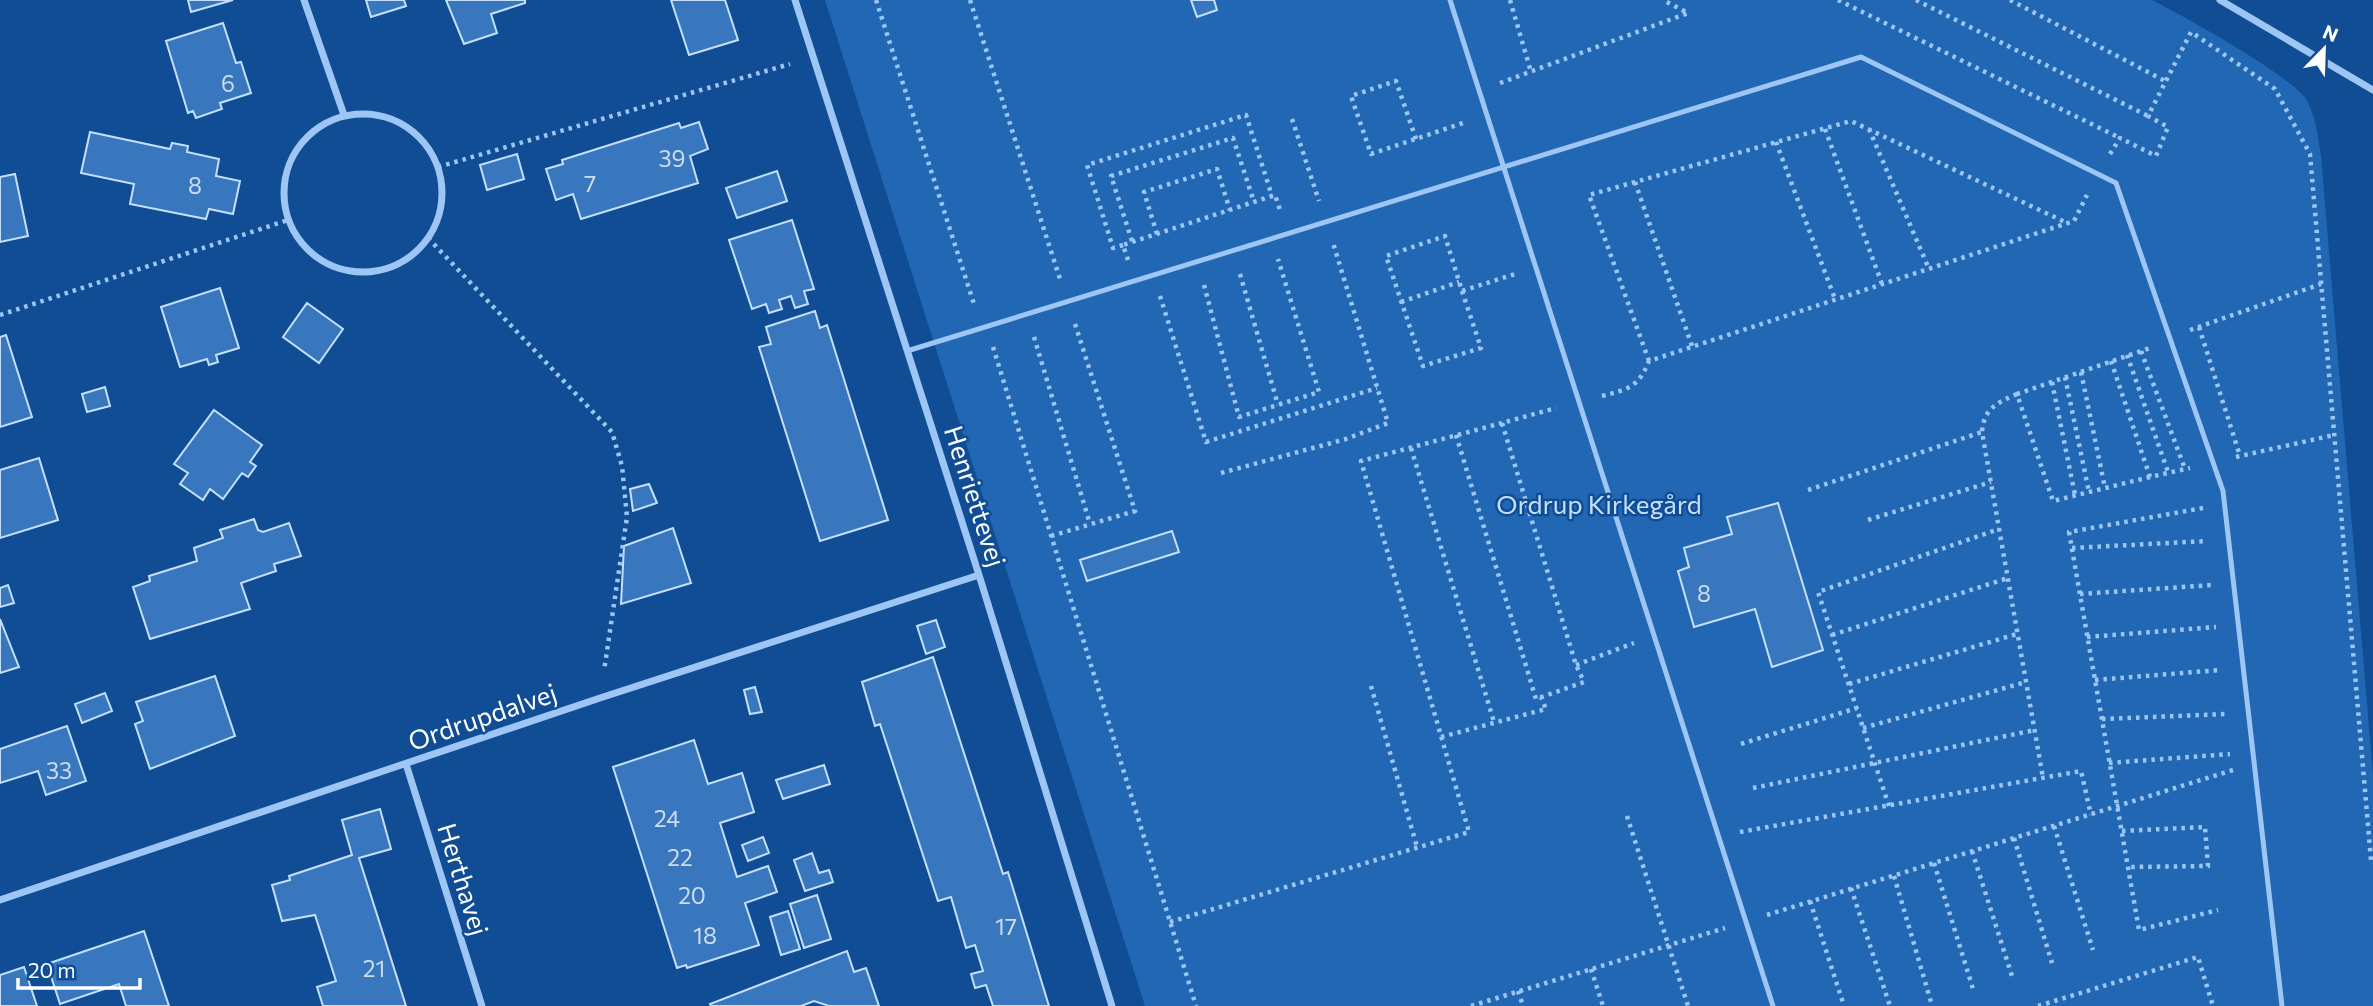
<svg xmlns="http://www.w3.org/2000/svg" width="2373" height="1006" font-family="Commissioner,sans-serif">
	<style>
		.green { fill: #2167b4 }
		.building { fill: #3877bd; stroke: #c5e0fe; stroke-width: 2 }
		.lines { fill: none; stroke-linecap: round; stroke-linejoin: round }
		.path { stroke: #9dc6f4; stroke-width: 4.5; stroke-dasharray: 3.5 5; stroke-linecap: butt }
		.service { stroke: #9dc6f4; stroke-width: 5 }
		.minor { stroke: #9dc6f4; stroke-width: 7 }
		.labels { text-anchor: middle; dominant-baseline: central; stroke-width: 5; stroke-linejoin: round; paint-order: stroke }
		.number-label { font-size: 23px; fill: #cdddee }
		.street-label { font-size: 26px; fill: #fff; stroke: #104d94 }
		.park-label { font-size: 26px; fill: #c5e0fe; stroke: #104d94 }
	</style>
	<rect width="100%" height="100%" fill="#104d94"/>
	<path class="green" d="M825,0H2152C2183,16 2289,74 2306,99C2316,116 2318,137 2321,156L2373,775V1006H1145Z"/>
	<path class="building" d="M188,0H233L191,12Z
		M366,0H404L406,6L371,17Z
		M446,0H525V3L491,14L497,33L464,44Z
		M671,0H725L738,40L689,55Z
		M1191,0H1214L1217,10L1197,17Z
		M223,23L236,63L241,62L251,93L220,103L222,109L196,118L193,111L188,113L166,41Z
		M699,122L708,149L690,156L698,183L581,219L573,194L556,200L546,169L563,164L562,160L679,123L681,128Z
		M90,132L170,149L172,143L188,146L187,152L219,159L216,176L240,181L233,214L209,209L206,219L130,204L134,184L81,173Z
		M517,154L524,179L487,190L480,165Z
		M777,171L787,201L737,218L726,188Z
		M15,174L28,236L0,242V177Z
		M792,220L814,289L804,291L808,304L795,308L791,296L779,300L782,309L769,313L766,304L752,309L729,240Z
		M220,288L239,348L216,355L218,362L209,365L207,359L180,367L161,307Z
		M307,303L343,329L319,363L283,337Z
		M815,311L820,328L827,325L888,520L820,541L759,347L771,344L766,327Z
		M6,335L32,417L0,427V337Z
		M105,387L110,406L87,412L82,394Z
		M214,410L262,445L250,462L256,466L248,477L242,473L223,499L210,489L203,500L180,484L188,473L174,464Z
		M39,458L58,520L0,538V470Z
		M649,484L657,503L633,511L630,489Z
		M1778,503L1823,650L1772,667L1755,609L1694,627L1678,571L1689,567L1684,548L1732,534L1727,517Z
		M254,519L258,530L263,532L289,523L301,556L274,564L276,571L241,583L250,609L150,639L133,587L150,581L149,576L197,561L194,548L223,538L220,530Z
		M673,528L691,583L621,604L624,546Z
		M1172,531L1179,552L1087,581L1080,560Z
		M8,585L14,603L0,607V588Z
		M0,619L19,667L0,673Z
		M936,620L945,647L926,654L917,626Z
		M933,657L1003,874L1008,872L1049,1006H993L986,985L975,988L971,974L983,971L975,945L966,948L951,897L938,901L880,724L875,726L862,682Z
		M215,676L235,736L150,769L135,724L143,721L136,702Z
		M755,687L762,712L750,714L744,690Z
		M105,693L112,711L82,723L75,704Z
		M67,726L86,781L46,795L38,771L0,783V749Z
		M694,740L708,784L742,773L754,812L720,823L737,877L768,866L777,892L745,903L759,945L687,968L686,965L677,968L613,767Z
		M824,765L830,784L783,799L776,780Z
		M380,809L391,849L359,858L406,1006H323L317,987L336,981L315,915L282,921L272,885L290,880L289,876L352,855L342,820Z
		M763,837L769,853L748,861L742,845Z
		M812,853L819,873L829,870L833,882L805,891L794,860Z
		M817,895L831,939L804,948L790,904Z
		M788,911L800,949L781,955L770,917Z
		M144,931L169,1006H126L119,984L60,1004L47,964Z
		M847,951L854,972L866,968L879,1006H829L814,1001L801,1006H711L710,1004Z
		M24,967L37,1006H0V975Z"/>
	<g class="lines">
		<path class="path" d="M876,0L975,307
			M970,0L1060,279
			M1510,0L1531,72
			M1838,0L2120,138
			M1916,0L2148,116
			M2010,0L2165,81
			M1500,83L1688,13L1663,0
			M1292,119L1319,201
			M1825,129L1882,284
			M1869,129L1929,269
			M1416,139L1396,81L1351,96L1371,154L1466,122
			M1776,142L1835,299
			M2110,154L2120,138L2156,156L2168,127L2148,116L2191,32L2275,89L2310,154L2371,860
			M438,167L790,64
			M1635,182L1692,346
			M1157,234L1144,192L1217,169L1230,210
			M428,238L612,432L622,466L627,517L604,671
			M1132,241L1111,176L1233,138L1254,202
			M1123,245L1113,248L1087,165L1246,115L1272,196
			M1128,260L1123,245L1272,196L1275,195L1281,213
			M1240,274L1278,405
			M1204,285L1239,417L1319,392L1278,259
			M1462,291L1481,348L1423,366L1386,256L1445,236L1462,291L1515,274
			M1160,296L1206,442L1377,388
			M1401,302L1459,282
			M0,315L288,220
			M2199,327L2240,456
			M2190,330L2321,284
			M1034,337L1090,524
			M993,347L1196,1006
			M2141,351L2185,469
			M2127,355L2168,472
			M1649,361L1589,195L1851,121L2065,222
			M2111,361L2150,477L2190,468
			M2081,372L2105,488
			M2065,377L2089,492
			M2052,382L2075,495
			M2017,394C1997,403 1984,408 1982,432L2043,778
			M1602,396C1628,389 1638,388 1649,361L2074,221L2087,195
			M1456,435L1536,699L1584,682L1576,665L1502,423L1556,408
			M1411,448L1494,722
			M2236,457L2334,435
			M1221,473L1346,439L1388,423L1333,243
			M2150,477L2053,501L2017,394L2150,348
			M1808,490L1982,432
			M2203,508L2069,532L2139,930L2218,910
			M1868,520L1991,482
			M1051,536L1135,511L1075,324
			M2072,548L2207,541
			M2080,594L2212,585
			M1832,635L2008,578
			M2087,637L2216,627
			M1576,665L1634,643
			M2095,680L2220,670
			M1849,684L2017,634
			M1371,686L1417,847
			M2102,719L2227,714
			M1863,728L2026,682
			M1441,737L1546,709L1541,697
			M1741,744L1857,708
			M2109,763L2230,754
			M1753,788L2035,730
			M1889,806L1818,592L1999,529
			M1627,816L1688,1006
			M2054,826L2093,950
			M2122,831L2205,827L2208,866L2128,867
			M1740,832L2081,771L2091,815
			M2014,838L2052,963
			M1972,851L2012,976
			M1934,863L1973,989
			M1894,876L1931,1002
			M1851,888L1890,1006
			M1810,901L1844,1006
			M1767,915L2233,770
			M1170,922L1469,832L1361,461L1502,423
			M1591,969L1603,1006
			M1518,991L1523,1006
			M1471,1006L1725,928
			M2038,1006L2198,957L2213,1006"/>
		<path class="service" d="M1450,0L1773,1006
			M907,351L1861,57L2116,183L2223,491L2282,1006"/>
		<path class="minor" d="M304,0L344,115
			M795,0L979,575L1112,1006
			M2220,0L2373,90
			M284 193a79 79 0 1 1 158 0a79 79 0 1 1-158 0Z
			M406,764L482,1006
			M0,900L600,698L979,575"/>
	</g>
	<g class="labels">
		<g class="number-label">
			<text x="228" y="83">6</text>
			<text x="672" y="158">39</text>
			<text x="590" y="183">7</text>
			<text x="195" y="185">8</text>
			<text x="1704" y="593">8</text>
			<text x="59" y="770">33</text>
			<text x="667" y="818">24</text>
			<text x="680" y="857">22</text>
			<text x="692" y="895">20</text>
			<text x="1006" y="926">17</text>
			<text x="705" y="935">18</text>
			<text x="374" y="968">21</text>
		</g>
		<g class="street-label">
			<text transform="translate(976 496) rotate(72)">Henriettevej</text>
			<text transform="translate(482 716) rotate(-19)">Ordrupdalvej</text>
			<text transform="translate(464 879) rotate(73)">Herthavej</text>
		</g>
		<g class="park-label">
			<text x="1599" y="503">Ordrup Kirkegård</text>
		</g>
	</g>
	<g transform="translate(2324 49) rotate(23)" stroke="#104d94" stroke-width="5" paint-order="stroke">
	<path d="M0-5L12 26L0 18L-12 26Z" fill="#ffffff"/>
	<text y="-10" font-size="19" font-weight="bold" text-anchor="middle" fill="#ffffff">N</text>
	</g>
	<path d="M18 978v10h122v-10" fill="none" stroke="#ffffff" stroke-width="3.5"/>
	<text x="28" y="978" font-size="21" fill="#ffffff" stroke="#104d94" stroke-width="5" paint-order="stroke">20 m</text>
</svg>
